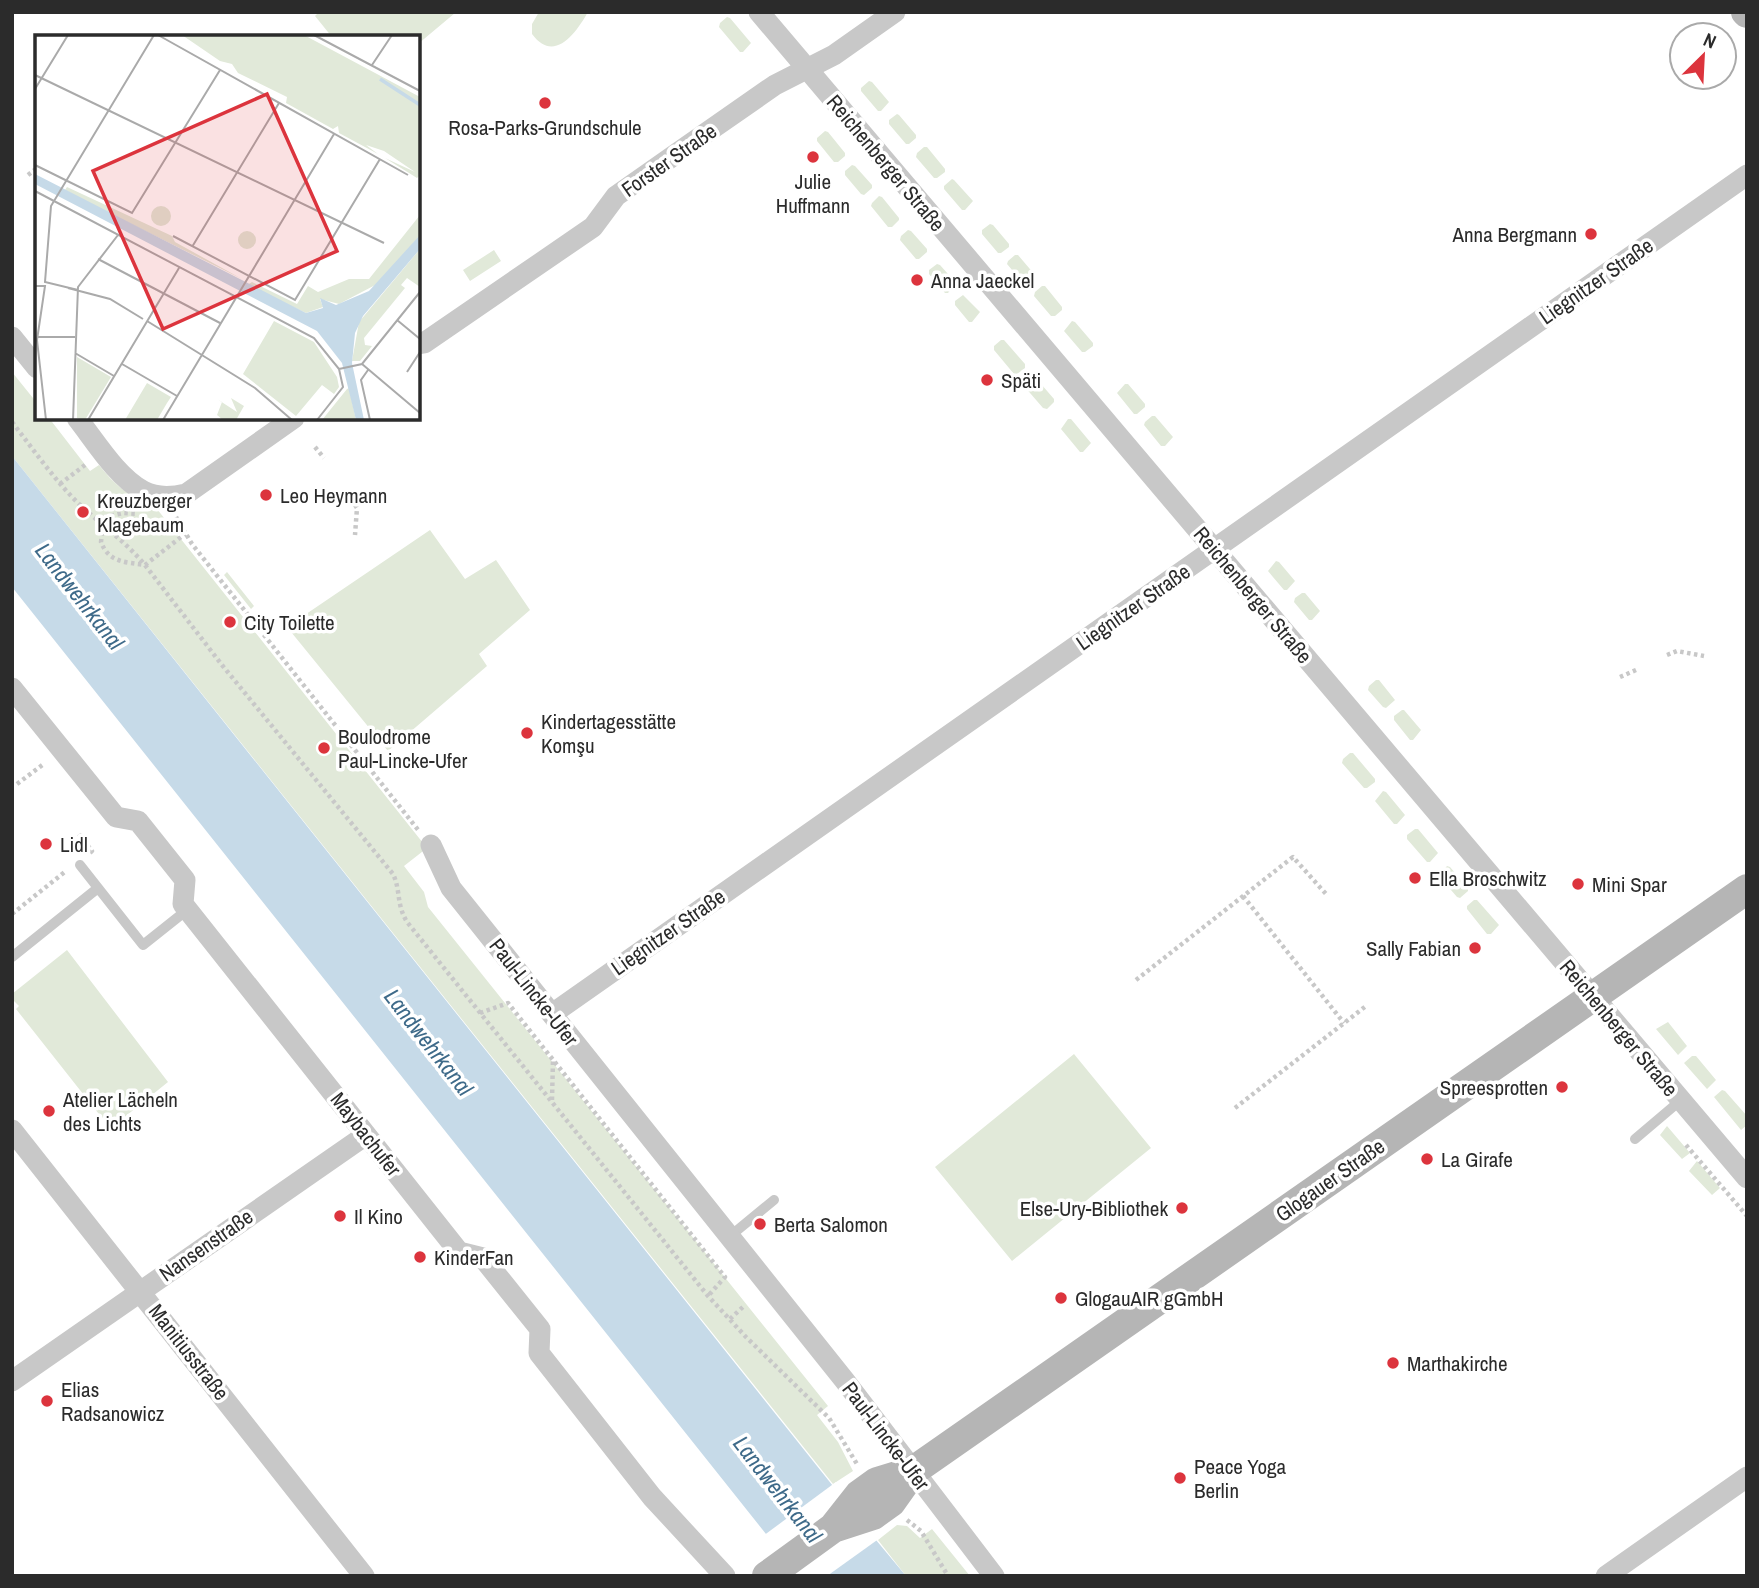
<svg xmlns="http://www.w3.org/2000/svg" width="1759" height="1588" font-family="'Archivo Narrow',sans-serif">
	<style>
		.green { fill: #e1e9d9 }
		.water { fill: #c6dae8 }
		.pier { fill: #fff }
		.lines { fill: none; stroke-linecap: round; stroke-linejoin: round }
		.path { stroke: #c8c8c8; stroke-width: 4.5; stroke-dasharray: 3.5 3.5; stroke-linecap: butt }
		.lane { stroke: #c8c8c8; stroke-width: 10 }
		.street { stroke: #c8c8c8; stroke-width: 21 }
		.secondary { stroke: #b5b5b5; stroke-width: 30 }
		.poi-dot { fill: #dc343d; stroke: #fff; stroke-width: 2.5 }
		.labels { text-anchor: middle; dominant-baseline: central; stroke-width: 7; stroke-linejoin: round; paint-order: stroke }
		.poi-label { font-size: 21px; fill: #2b2b2b; stroke: #fff; text-anchor: start }
		.street-label { font-size: 21px; fill: #2b2b2b; stroke: #fff }
		.water-label { font-size: 23px; font-style: italic; fill: #3e6a89; stroke: #fff }
		.inset-river { fill: none; stroke: #c6dae8; stroke-width: 3.5 }
		.inset-road { fill: none; stroke: #aaa; stroke-width: 2 }
		.view { fill: #dc343d; fill-opacity: 0.15; stroke: #dc343d; stroke-width: 3.5 }
		.inset-edge { fill: none; stroke: #2b2b2b; stroke-width: 3.5 }
	</style>
	<rect width="100%" height="100%" fill="#fff"/>
	<path class="green" d="M319,12H454L455,13L418,44V37H332L315,16Z
		M539,12H588C576,33 554,64 532,34V24Z
		M727,17L730,18L751,43L743,52H740L719,27L720,23Z
		M869,81L872,82L889,102L881,111H878L861,91V88Z
		M897,114L899,115L916,135V138L909,144H906L889,124V120Z
		M825,131L828,132L845,153V156L838,162H834L817,141V138Z
		M924,147H927L945,169V172L937,178H934L916,157L917,153Z
		M852,165L855,166L872,185V188L864,195L861,194L845,175V171Z
		M952,179L954,180L973,201L965,210H962L944,189V186Z
		M879,196L882,197L899,218V220L892,227H888L871,206L872,203Z
		M990,224L993,225L1009,244V247L1001,253H998L982,234V230Z
		M908,230L911,231L927,249V252L919,259H916L900,240L901,236Z
		M494,250L501,261L470,281L463,270Z
		M1015,255H1018L1035,275V278L1027,284H1024L1007,264L1008,261Z
		M937,264L940,265L956,283L948,293H945L929,274V270Z
		M1042,286H1045L1062,307V310L1055,316H1051L1034,296L1035,292Z
		M963,295L980,312L972,322H969L955,305V301Z
		M1072,321L1075,322L1093,343V346L1085,352H1082L1064,331Z
		M1001,340H1004L1025,364V368L1017,374H1014L994,350V346Z
		M12,372L37,403V418H49L90,471L99,465C114,484 128,497 153,504L427,848L404,866L424,892L428,907L828,1406L817,1415L838,1442L853,1471L833,1484L12,456Z
		M1032,376L1035,377L1054,399V402L1047,409L1043,408L1024,386V382Z
		M1125,384H1128L1145,404V407L1137,414H1134L1117,393Z
		M1152,416H1155L1173,437L1165,446H1161L1144,425L1145,422Z
		M1068,419H1071L1091,443L1083,452H1080L1061,429Z
		M430,530L465,579L496,560L530,610L479,654L487,666L388,751L287,627Z
		M1276,561L1279,562L1295,581L1287,590H1284L1268,571Z
		M227,572L254,606L251,609L224,575Z
		M1302,593H1305L1320,611L1312,620H1309L1294,602L1295,598Z
		M1376,680H1379L1395,700L1386,708L1383,707L1368,690L1369,686Z
		M1402,710H1404L1421,730L1413,740H1410L1394,720V716Z
		M1350,753H1353L1375,779V782L1367,788H1364L1342,763L1343,759Z
		M1383,791L1386,792L1405,815L1397,824H1394L1375,801Z
		M1415,829H1418L1438,853L1430,862H1427L1407,839V835Z
		M1447,866L1450,867L1468,888V891L1460,898L1457,897L1439,876Z
		M1474,900H1477L1499,925L1491,934H1487L1467,909V906Z
		M67,950L168,1082L111,1128L109,1126L111,1123L105,1115L102,1118L16,1009L19,1006L12,999V994Z
		M1668,1022L1687,1046L1678,1055L1656,1029Z
		M1074,1054L1151,1148L1012,1261L935,1167Z
		M1692,1056H1696L1716,1080L1707,1089L1684,1063Z
		M1722,1090L1725,1091L1747,1116V1125L1741,1130L1714,1097Z
		M1667,1126L1690,1153L1682,1159L1660,1135Z
		M1697,1161L1720,1188L1712,1195L1689,1171Z
		M897,1525L907,1526L920,1538L932,1529L970,1576H906L878,1540Z"/>
	<path class="water" d="M12,456L876,1540L906,1576H800L766,1534L12,587Z"/>
	<path class="pier" d="M836,1482L880,1538L827,1576H796L763,1536Z"/>
	<g class="lines">
		<path class="path" d="M28,175L37,168
			M12,422C33,449 53,478 77,502C100,524 125,541 145,565L222,665L393,874C401,891 396,904 407,922L708,1296L746,1337L829,1418L857,1464
			M315,447L324,458
			M60,484L85,465
			M351,499L357,508L355,535
			M176,517L192,544L419,831
			M97,519L123,513L137,514
			M103,525L101,542C109,563 126,562 145,565L185,534
			M1667,655L1677,651L1704,656
			M1620,677L1636,670
			M17,784L45,763
			M79,834L92,851L90,853
			M1243,896L1344,1023
			M12,914L66,871
			M1136,980L1293,857L1326,894
			M480,1013L508,1003L725,1277L708,1296
			M552,1100L553,1060
			M1235,1108L1366,1006
			M1686,1145L1747,1216
			M730,1319L745,1305
			M907,1520L921,1531L948,1576"/>
		<path class="lane" d="M80,865L143,945L187,910
			M12,957L98,888
			M1635,1139L1681,1100
			M729,1237L774,1200"/>
		<path class="street" d="M759,12L1747,1178
			M12,337L37,368
			M418,344L424,343L593,227L616,196L683,149L775,85L834,55L895,12
			M77,418C96,442 116,476 143,491C156,498 173,497 186,494L294,418
			M12,688L116,817L138,821L185,880L183,904L459,1252L483,1258L540,1329L539,1353L652,1497L725,1576
			M431,845L451,888L845,1381L994,1576
			M552,1014L1747,175
			M12,1130L364,1576
			M12,1381L366,1135
			M1606,1576L1747,1477"/>
		<path class="secondary" d="M1746,12L1747,13
			M833,1528L873,1515L891,1502L913,1471L936,1455L1747,889
			M767,1576L833,1528L859,1495L877,1482L913,1471"/>
	</g>
	<g class="poi-dot">
		<circle cx="545" cy="103" r="7"/>
		<circle cx="813" cy="157" r="7"/>
		<circle cx="1591" cy="234" r="7"/>
		<circle cx="917" cy="280" r="7"/>
		<circle cx="987" cy="380" r="7"/>
		<circle cx="266" cy="495" r="7"/>
		<circle cx="83" cy="512" r="7"/>
		<circle cx="230" cy="622" r="7"/>
		<circle cx="527" cy="733" r="7"/>
		<circle cx="324" cy="748" r="7"/>
		<circle cx="46" cy="844" r="7"/>
		<circle cx="1415" cy="878" r="7"/>
		<circle cx="1578" cy="884" r="7"/>
		<circle cx="1475" cy="948" r="7"/>
		<circle cx="1562" cy="1087" r="7"/>
		<circle cx="49" cy="1111" r="7"/>
		<circle cx="1427" cy="1159" r="7"/>
		<circle cx="1182" cy="1208" r="7"/>
		<circle cx="340" cy="1216" r="7"/>
		<circle cx="760" cy="1224" r="7"/>
		<circle cx="420" cy="1257" r="7"/>
		<circle cx="1061" cy="1298" r="7"/>
		<circle cx="1393" cy="1363" r="7"/>
		<circle cx="47" cy="1401" r="7"/>
		<circle cx="1180" cy="1478" r="7"/>
	</g>
	<g class="labels">
		<g class="poi-label">
			<text x="545" y="127" text-anchor="middle">Rosa-Parks-Grundschule</text>
			<text x="813" y="181" text-anchor="middle">Julie<tspan x="813" dy="24">Huffmann</tspan></text>
			<text x="1577" y="234" text-anchor="end">Anna Bergmann</text>
			<text x="931" y="280">Anna Jaeckel</text>
			<text x="1001" y="380">Späti</text>
			<text x="280" y="495">Leo Heymann</text>
			<text x="97" y="500">Kreuzberger<tspan x="97" dy="24">Klagebaum</tspan></text>
			<text x="244" y="622">City Toilette</text>
			<text x="541" y="721">Kindertagesstätte<tspan x="541" dy="24">Komşu</tspan></text>
			<text x="338" y="736">Boulodrome<tspan x="338" dy="24">Paul-Lincke-Ufer</tspan></text>
			<text x="60" y="844">Lidl</text>
			<text x="1429" y="878">Ella Broschwitz</text>
			<text x="1592" y="884">Mini Spar</text>
			<text x="1461" y="948" text-anchor="end">Sally Fabian</text>
			<text x="1548" y="1087" text-anchor="end">Spreesprotten</text>
			<text x="63" y="1099">Atelier Lächeln<tspan x="63" dy="24">des Lichts</tspan></text>
			<text x="1441" y="1159">La Girafe</text>
			<text x="1168" y="1208" text-anchor="end">Else-Ury-Bibliothek</text>
			<text x="354" y="1216">Il Kino</text>
			<text x="774" y="1224">Berta Salomon</text>
			<text x="434" y="1257">KinderFan</text>
			<text x="1075" y="1298">GlogauAIR gGmbH</text>
			<text x="1407" y="1363">Marthakirche</text>
			<text x="61" y="1389">Elias<tspan x="61" dy="24">Radsanowicz</tspan></text>
			<text x="1194" y="1466">Peace Yoga<tspan x="1194" dy="24">Berlin</tspan></text>
		</g>
		<g class="street-label">
			<text transform="translate(669 160) rotate(-35)">Forster Straße</text>
			<text transform="translate(886 163) rotate(50)">Reichenberger Straße</text>
			<text transform="translate(1596 281) rotate(-35)">Liegnitzer Straße</text>
			<text transform="translate(1253 595) rotate(50)">Reichenberger Straße</text>
			<text transform="translate(1133 607) rotate(-35)">Liegnitzer Straße</text>
			<text transform="translate(668 932) rotate(-35)">Liegnitzer Straße</text>
			<text transform="translate(534 992) rotate(52)">Paul-Lincke-Ufer</text>
			<text transform="translate(1619 1028) rotate(50)">Reichenberger Straße</text>
			<text transform="translate(366 1134) rotate(52)">Maybachufer</text>
			<text transform="translate(1330 1180) rotate(-35)">Glogauer Straße</text>
			<text transform="translate(206 1245) rotate(-35)">Nansenstraße</text>
			<text transform="translate(189 1352) rotate(52)">Manitiusstraße</text>
			<text transform="translate(886 1436) rotate(53)">Paul-Lincke-Ufer</text>
		</g>
		<g class="water-label">
			<text transform="translate(80 596) rotate(52)">Landwehrkanal</text>
			<text transform="translate(429 1042) rotate(52)">Landwehrkanal</text>
			<text transform="translate(778 1489) rotate(52)">Landwehrkanal</text>
		</g>
	</g>
	<g transform="translate(35 35)">
		<rect width="385" height="385" fill="#fff"/>
		<path d="M147,0H269L385,62V140L382,143L350,123L380,137L349,116L331,110L343,119L304,98L303,91L298,94L251,68L252,62L203,38L197,29L185,26ZM32,152L137,201L140,207L207,244L70,176L30,155ZM116 181a10 10 0 1 1 20 0a10 10 0 1 1-20 0ZM385,180V200L346,247L304,269L285,264L288,272L271,278L212,250L217,247L262,269L273,251L283,257L314,244H334ZM203 205a9 9 0 1 1 18 0a9 9 0 1 1-18 0ZM385,214V252L372,243L366,250L370,253L329,303L330,310L337,311L325,326H317L324,287ZM239,286L279,307L302,342L304,352L299,359L287,350L261,381L208,339ZM42,322L76,342L50,385L42,383ZM112,348L136,362L132,368L122,385H90ZM314,353L321,385H287L312,354ZM196,363L209,371L201,385H188L182,380L187,367L182,364L202,377Z" fill="#e1e9d9"/>
		<path d="M0,139L271,278L288,273L285,263L301,270L334,256L385,200V214L328,281L320,298L317,328L329,385H321L307,328L282,296L0,149Z" fill="#c6dae8"/>
		<path class="inset-river" d="M345,44L385,70"/>
		<path class="inset-road" d="M123,0L373,140M279,0L385,56M337,30L357,0M0,40L349,208M0,54L33,0M0,130L97,178L185,35M0,156L279,303L304,334L308,352L282,385M138,201L260,265L345,124M157,212L244,68M63,224L185,288M0,251H10L2,305L11,385M33,253L75,264L108,284M43,255L10,247L16,171L119,0M362,285L385,304M112,286L220,353L257,385M2,302H40M40,318L79,341M87,329L142,361M327,329L385,378M304,334L327,329L385,257M333,335L326,345L335,385M372,337L385,317M2,385H38M38,385L43,252L83,200M53,385L144,233M128,385L299,99"/>
		<path class="view" d="M232,59L302,216L128,294L58,136Z"/>
		<rect width="385" height="385" class="inset-edge"/>
	</g>
	<rect width="1759" height="1588" fill="none" stroke="#2b2b2b" stroke-width="28"/>
	<g transform="translate(1703 56) rotate(24)"><circle r="33" fill="#ffffff" stroke="#aaaaaa" stroke-width="2"/>
	<path d="M0-5L12 26L0 18L-12 26Z" fill="#dc343d"/>
	<text y="-10" font-size="19" font-weight="bold" text-anchor="middle" fill="#2b2b2b">N</text>
	</g>
</svg>
